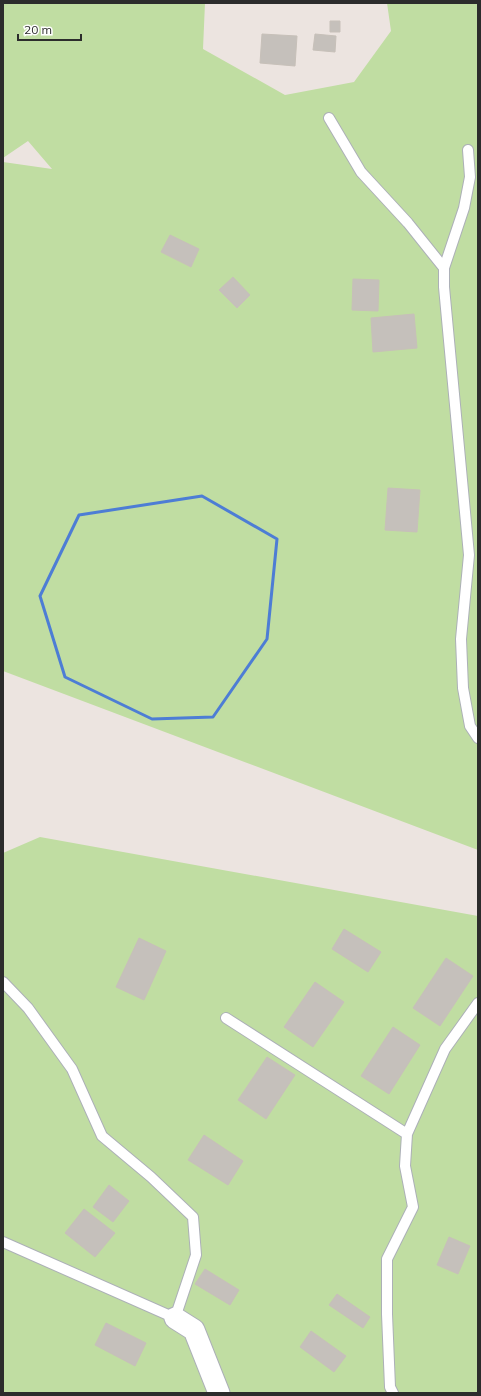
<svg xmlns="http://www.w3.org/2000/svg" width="481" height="1396" font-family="Mulish,sans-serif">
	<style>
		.green { fill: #c0dda2 }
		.building { fill: #c5c0bb; stroke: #c7c0b9 }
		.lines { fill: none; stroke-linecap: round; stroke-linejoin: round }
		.service-casing { stroke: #acb0b7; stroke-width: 12 }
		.minor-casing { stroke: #acb0b7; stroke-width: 23 }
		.service { stroke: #fff; stroke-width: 10 }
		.minor { stroke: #fff; stroke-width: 21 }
		.marked { fill: none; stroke: #4d7dd5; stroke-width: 3; stroke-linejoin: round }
	</style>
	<rect width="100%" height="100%" fill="#ece4e0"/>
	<path class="green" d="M3,3H205L203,49L285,95L354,82L391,31L387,3H478V850L3,671V162L52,169L28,141L3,158Z
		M40,837L478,916V1393H3V853Z"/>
	<path class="building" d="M330,21H340V32H330Z
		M262,34L297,36L295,66L260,63Z
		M315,34L336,36L335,52L313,50Z
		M170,235L199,249L191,267L161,252Z
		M233,277L250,295L237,308L219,290Z
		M353,279L379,280L378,311L352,310Z
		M414,314L417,348L373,352L371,318Z
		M388,488L420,490L417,532L385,530Z
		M344,929L381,952L368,972L332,949Z
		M139,938L166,951L144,1000L116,987Z
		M446,958L473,976L440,1026L413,1008Z
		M315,982L344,1002L313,1047L284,1027Z
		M393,1027L420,1045L389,1094L361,1076Z
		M267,1057L295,1075L266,1119L238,1100Z
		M204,1135L243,1161L228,1185L188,1160Z
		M109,1185L129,1201L113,1222L93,1207Z
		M84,1209L115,1233L95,1257L65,1233Z
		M449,1237L470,1246L458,1274L437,1265Z
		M205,1269L239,1290L230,1305L195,1284Z
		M337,1294L370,1317L363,1328L329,1305Z
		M106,1323L146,1343L135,1366L95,1345Z
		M311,1331L346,1356L334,1372L300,1347Z"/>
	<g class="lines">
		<defs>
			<path id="service" d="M329,118L361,172L408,223L444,268V287L469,555L461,639L463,688L470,726L478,738
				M444,268L464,208L470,177L468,150
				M3,982L28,1008L72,1069L102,1136L151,1177L193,1217L196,1255L175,1318L3,1242
				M226,1018L407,1134
				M393,1393L390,1387L387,1314V1259L413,1207L405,1166L407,1134L445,1049L478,1003"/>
			<path id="minor" d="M175,1318L194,1330L219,1393"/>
		</defs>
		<use href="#service" class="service-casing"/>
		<use href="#minor" class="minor-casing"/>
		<use href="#service" class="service"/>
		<use href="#minor" class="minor"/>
	</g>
	<path class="marked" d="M202,496L277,539L267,639L213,717L152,719L65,677L40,596L79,515Z"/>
	<rect width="481" height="1396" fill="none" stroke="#2c2c2c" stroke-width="8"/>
	<path d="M18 34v6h63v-6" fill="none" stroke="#2c2c2c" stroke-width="2"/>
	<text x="24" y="34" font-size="12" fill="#2c2c2c" stroke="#ffffff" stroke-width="3" paint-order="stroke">20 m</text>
</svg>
